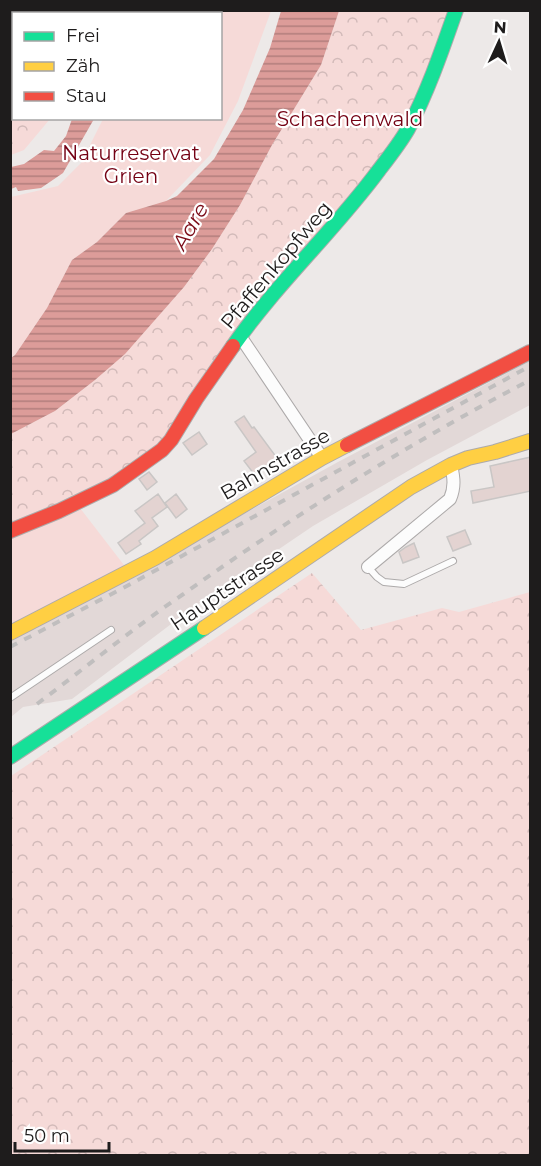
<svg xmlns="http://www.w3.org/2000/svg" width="541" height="1166" font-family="Montserrat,sans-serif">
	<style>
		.built { fill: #e2d8d7 }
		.green { fill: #f6dad8 }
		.forest { fill: url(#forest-crowns) }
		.water { fill: url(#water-rules) }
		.building { fill: #e3d3d1; stroke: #c9c6c5; stroke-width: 1.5 }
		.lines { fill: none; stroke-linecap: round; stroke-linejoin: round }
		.lane-casing { stroke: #adaaaa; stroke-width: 8 }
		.street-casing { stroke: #adaaaa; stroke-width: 14 }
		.fast-casing { stroke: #adaaaa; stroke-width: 16 }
		.slow-casing { stroke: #adaaaa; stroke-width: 16 }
		.jam-casing { stroke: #adaaaa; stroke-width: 16 }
		.lane { stroke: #fcfcfc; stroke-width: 6 }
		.street { stroke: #fcfcfc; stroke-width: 12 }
		.fast { stroke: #16e098; stroke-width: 14 }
		.slow { stroke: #ffcf43; stroke-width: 14 }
		.jam { stroke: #f24e42; stroke-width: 14 }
		.rail { stroke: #c0bebe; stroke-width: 4; stroke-dasharray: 8 8; stroke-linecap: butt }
		.labels { text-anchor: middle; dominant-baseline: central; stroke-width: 4.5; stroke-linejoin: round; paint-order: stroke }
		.park-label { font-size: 20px; fill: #740113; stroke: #fff }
		.street-label { font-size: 20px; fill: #1e1c1c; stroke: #fff }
		.water-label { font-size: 21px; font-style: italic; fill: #7b0c18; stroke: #fff }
	</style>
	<defs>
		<pattern id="forest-crowns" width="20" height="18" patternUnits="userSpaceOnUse" patternTransform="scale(1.5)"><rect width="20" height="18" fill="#f6dad8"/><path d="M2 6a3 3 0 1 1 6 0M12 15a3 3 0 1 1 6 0" fill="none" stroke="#d2bab9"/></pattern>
		<pattern id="water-rules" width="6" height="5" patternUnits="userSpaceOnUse" patternTransform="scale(1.5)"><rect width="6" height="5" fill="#dc9c99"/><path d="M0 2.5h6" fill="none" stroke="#b27e7c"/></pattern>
	</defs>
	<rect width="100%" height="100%" fill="#ede9e8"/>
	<path class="built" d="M530,361V405L427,460L313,526L195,606L72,699L23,707L11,717V638L184,547L338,462Z"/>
	<path class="green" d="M158,11H271L238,101L210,155L166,201L126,213L97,242L72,260L47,308L15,355L11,358V197L58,186L81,163L103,119L220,118V14L156,13Z
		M80,508L127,569L11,628V536Z"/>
	<path class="forest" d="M38,10H129V11L127,14L37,13Z
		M339,11H456L408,129L251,320L171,434L135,465L11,527V434L55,411L95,380L125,353L184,287L212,249L240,205L272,145L321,65Z
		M13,92L14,118L50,119L24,150L11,155V103Z
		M312,573L361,630L442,608L459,612L530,592V1155H11V776Z"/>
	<path class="water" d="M281,11H339L321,65L272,145L240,205L212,249L184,287L125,354L95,380L55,411L11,434V358L15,355L47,308L72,260L97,242L126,213L166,201L177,196L214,159L243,110L270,48Z
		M72,119H94L63,173L41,188L18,191L16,187L11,189V167L24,164L44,150L54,151L66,136Z"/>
	<path class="building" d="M244,416L252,428L254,427L277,458L254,474L244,461L256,452L235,422Z
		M199,432L207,444L192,455L183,443Z
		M531,457V491L473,503L471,491L494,487L490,466Z
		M149,472L157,482L147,490L139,479Z
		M158,494L167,507L152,518L158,526L139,541L141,544L126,554L118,543L145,523L135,511Z
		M176,494L187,509L176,518L165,503Z
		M465,530L471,544L453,551L447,537Z
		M414,543L419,557L403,563L399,552L406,547Z"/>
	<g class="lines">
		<defs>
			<path id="lane" d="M368,567L377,577L384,582L404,584L453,561
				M10,698L111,630"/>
			<path id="street" d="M240,336L322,458
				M368,567L450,499C455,487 454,478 451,465"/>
			<path id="fast" d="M233,346C277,283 334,231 379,170C389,157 400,143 408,129C428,91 442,50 456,10
				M10,757L204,628"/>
			<path id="slow" d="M204,628L411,487L451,465L468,458L495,452L530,441
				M10,633L155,558L322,458L347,445"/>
			<path id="jam" d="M347,445L530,352
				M10,531L59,511L113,485L162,450L171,440L196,399L233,346"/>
		</defs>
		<use href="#lane" class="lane-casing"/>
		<use href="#street" class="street-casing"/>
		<use href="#fast" class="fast-casing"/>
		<use href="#slow" class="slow-casing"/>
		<use href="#jam" class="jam-casing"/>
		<use href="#lane" class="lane"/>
		<use href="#street" class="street"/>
		<use href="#fast" class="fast"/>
		<use href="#slow" class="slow"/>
		<use href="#jam" class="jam"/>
		<path class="rail" d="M10,647L125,587L530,366
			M37,704C85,668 132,629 182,595C293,516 410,443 530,380"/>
	</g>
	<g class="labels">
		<g class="park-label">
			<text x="350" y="119">Schachenwald</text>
			<text x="131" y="153">Naturreservat<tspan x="131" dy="23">Grien</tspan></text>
		</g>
		<g class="street-label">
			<text transform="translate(276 265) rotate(-50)">Pfaffenkopfweg</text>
			<text transform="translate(275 464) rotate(-30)">Bahnstrasse</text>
			<text transform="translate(227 589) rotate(-34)">Hauptstrasse</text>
		</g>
		<g class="water-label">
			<text transform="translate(190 226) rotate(-60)">Aare</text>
		</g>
	</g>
	<rect width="541" height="1166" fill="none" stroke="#1e1c1c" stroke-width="24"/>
	<rect x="12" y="12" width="210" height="108" fill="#ffffff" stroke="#a5a4a4" stroke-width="1.5"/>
	<rect x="24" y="32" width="30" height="9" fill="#16e098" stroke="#a5a4a4" stroke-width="1.5"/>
	<text x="66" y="42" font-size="18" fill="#1e1c1c">Frei</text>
	<rect x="24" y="62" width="30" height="9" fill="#ffcf43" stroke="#a5a4a4" stroke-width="1.5"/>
	<text x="66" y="72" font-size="18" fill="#1e1c1c">Zäh</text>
	<rect x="24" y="92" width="30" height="9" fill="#f24e42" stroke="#a5a4a4" stroke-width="1.5"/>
	<text x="66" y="102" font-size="18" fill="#1e1c1c">Stau</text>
	<g transform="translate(499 42) rotate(4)" stroke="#ffffff" stroke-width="4.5" paint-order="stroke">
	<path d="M0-4.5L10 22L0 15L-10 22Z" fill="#1e1c1c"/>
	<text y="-9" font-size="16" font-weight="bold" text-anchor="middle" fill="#1e1c1c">N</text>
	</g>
	<path d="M15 1142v9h94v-9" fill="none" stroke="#1e1c1c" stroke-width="3"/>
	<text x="24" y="1142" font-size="18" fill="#1e1c1c" stroke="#ffffff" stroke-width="4.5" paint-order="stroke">50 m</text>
</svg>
